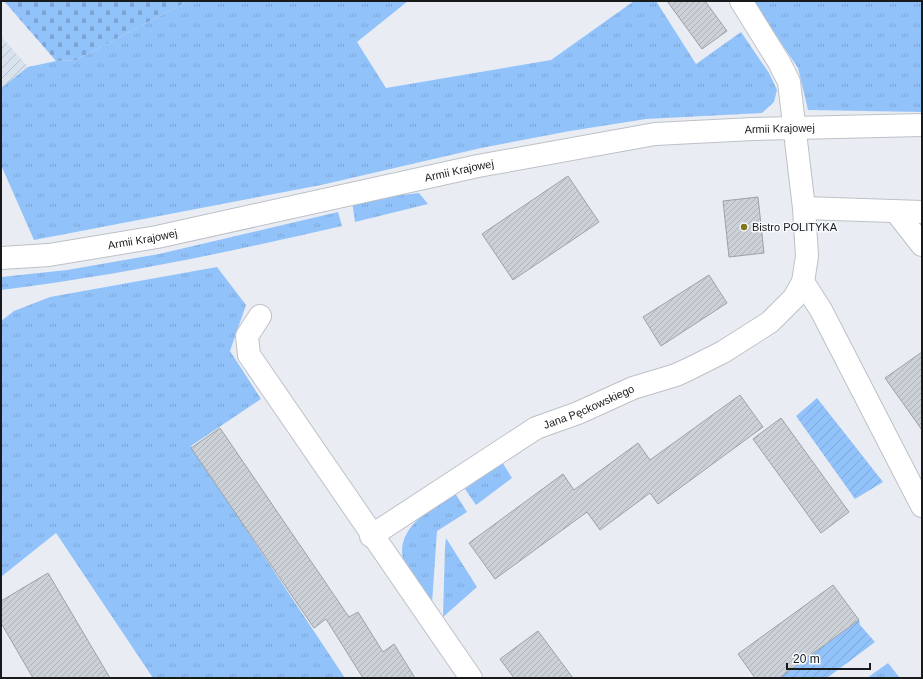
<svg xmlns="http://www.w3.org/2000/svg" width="923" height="679" font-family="Helvetica,sans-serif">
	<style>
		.industrial { fill: url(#industrial-furrows) }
		.grass { fill: url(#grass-tufts) }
		.cemetery { fill: url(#cemetery-stones) }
		.garden { fill: url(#garden-furrows) }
		.building { fill: url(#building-hatch); stroke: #9da2a7 }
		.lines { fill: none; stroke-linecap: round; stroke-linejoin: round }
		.street-casing { stroke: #bdc1c7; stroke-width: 24 }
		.street { stroke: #fff; stroke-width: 22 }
		.poi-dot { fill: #81771b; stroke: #f8fbfe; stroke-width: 1.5 }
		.labels { text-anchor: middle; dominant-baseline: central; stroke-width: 3; stroke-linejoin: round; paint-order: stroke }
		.street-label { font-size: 11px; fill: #181a1c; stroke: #f8fbfe }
		.poi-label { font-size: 11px; fill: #181a1c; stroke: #f8fbfe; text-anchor: start }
	</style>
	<defs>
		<pattern id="industrial-furrows" width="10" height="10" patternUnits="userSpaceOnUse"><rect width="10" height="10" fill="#d8e3ee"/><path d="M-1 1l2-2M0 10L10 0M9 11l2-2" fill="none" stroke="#b9c2cc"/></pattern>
		<pattern id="grass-tufts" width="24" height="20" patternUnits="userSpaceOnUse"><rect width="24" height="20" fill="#92c2fa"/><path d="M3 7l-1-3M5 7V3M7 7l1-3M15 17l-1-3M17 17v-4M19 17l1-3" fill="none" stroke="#7da6d6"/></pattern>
		<pattern id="cemetery-stones" width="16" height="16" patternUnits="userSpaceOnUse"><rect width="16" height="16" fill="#92c2fa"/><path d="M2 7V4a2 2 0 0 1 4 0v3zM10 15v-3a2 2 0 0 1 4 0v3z" fill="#7da6d6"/></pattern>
		<pattern id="garden-furrows" width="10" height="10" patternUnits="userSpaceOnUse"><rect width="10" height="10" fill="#92c2fa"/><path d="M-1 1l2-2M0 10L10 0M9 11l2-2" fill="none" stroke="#7da6d6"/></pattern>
		<pattern id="building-hatch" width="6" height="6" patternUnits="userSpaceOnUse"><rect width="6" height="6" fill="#ccd1d7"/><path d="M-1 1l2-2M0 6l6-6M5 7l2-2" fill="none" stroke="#aeb3b8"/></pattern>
	</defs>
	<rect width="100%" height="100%" fill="#e9edf3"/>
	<path class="industrial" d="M1,36L28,67L1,88Z"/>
	<path class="grass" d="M188,1H408L357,42L386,88L551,60L634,1H656L696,64L741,32L769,73L777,90L774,102L762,113L646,119L570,131L481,148L321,185L34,240L1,165V88L28,67L56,61L76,60Z
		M753,1H922V112L808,110L798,68Z
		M419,193L428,204L355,222L352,201Z
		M338,212L342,226C229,252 116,276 1,290V277L67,270L159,254Z
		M217,267L246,305L230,351L261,399L191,446L345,678H153L56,533L2,576L1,574V321L14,311L50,297Z
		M502,462L512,478L476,505L465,489Z
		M455,493L467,512L437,531L432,603C424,591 408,574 404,562C393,529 432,508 455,493Z
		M446,538L477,587L443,617L445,547Z
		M888,663L900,678H867Z"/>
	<path class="cemetery" d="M4,1H188L76,60L56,61Z"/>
	<path class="garden" d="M817,398L883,482L855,499L796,416Z
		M859,620L860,625L875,642L827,678H779Z"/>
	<path class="building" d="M667,1H705L727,31L702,49Z
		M568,176L599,222L513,280L482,234Z
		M758,197L764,253L729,257L723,201Z
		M709,275L727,303L661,346L643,317Z
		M922,352V430L885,378Z
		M740,395L763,427L658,504L650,493L600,530L587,512L495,579L469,543L563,474L574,490L638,443L650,460Z
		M781,418L849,512L821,533L753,439Z
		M220,428L349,617L358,612L383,652L394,644L415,678H363L326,619L314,628L191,448Z
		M48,573L110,678H33L1,623V601Z
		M833,585L859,620L779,678H755L738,654Z
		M538,631L573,678H514L500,659Z"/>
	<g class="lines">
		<defs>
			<g id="street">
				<path d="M804,208L922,212"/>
				<path d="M897,213L922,245"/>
				<path id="s1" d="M1,258L49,255L157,237L478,166L655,134L753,129L922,125"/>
				<path d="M803,282L821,310L922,506"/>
				<path d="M260,316L247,336L249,355L471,678"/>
				<path id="s2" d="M371,536L536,428L578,413L633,388L676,375L689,369L723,352L770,322L794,298L803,282L807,256L804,208L789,82L779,62L741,1"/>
			</g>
		</defs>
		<use href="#street" class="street-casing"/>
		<use href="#street" class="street"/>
	</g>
	<circle class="poi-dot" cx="744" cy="227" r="4"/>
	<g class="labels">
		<g class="street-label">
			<text stroke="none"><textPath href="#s1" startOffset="791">Armii Krajowej</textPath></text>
			<text stroke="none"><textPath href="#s1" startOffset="467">Armii Krajowej</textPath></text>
			<text stroke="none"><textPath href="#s1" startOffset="143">Armii Krajowej</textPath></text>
			<text stroke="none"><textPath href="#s2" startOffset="254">Jana Pęckowskiego</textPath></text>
		</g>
		<g class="poi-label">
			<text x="752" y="227">Bistro POLITYKA</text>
		</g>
	</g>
	<rect width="923" height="679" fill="none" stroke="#181a1c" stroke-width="4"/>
	<path d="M787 663v6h83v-6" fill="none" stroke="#181a1c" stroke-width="2"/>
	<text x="793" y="663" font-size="12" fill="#181a1c" stroke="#f8fbfe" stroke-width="3" paint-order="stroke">20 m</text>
</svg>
